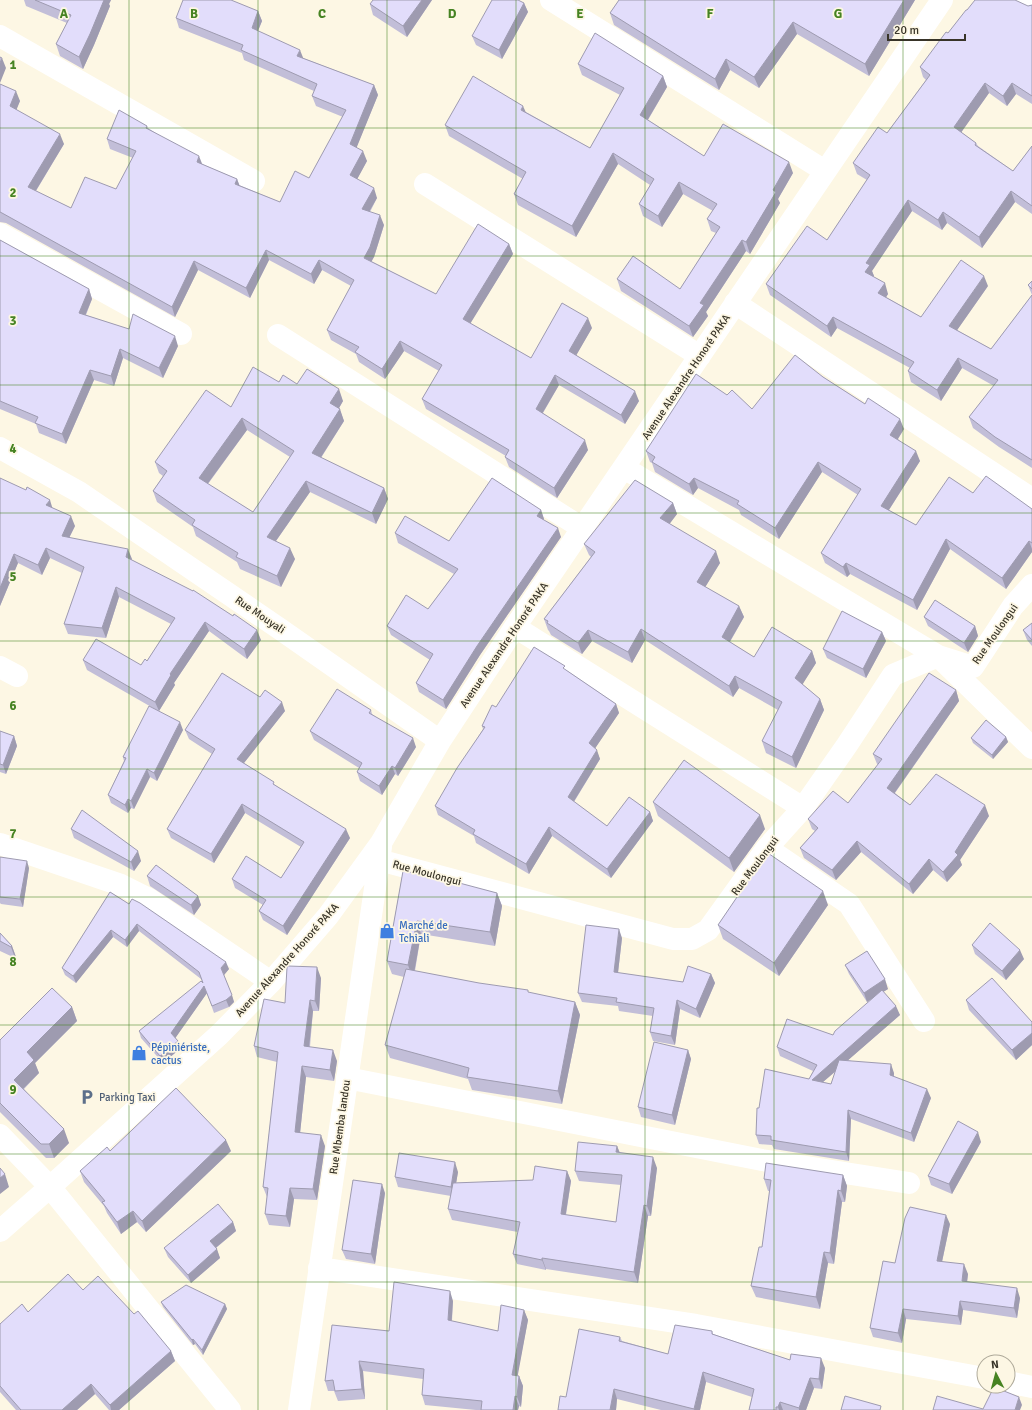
<svg xmlns="http://www.w3.org/2000/svg" width="1032" height="1410" font-family="Signika,sans-serif">
	<style>
		.lines { fill: none; stroke-linecap: round; stroke-linejoin: round }
		.minor { stroke: #fff; stroke-width: 22 }
		.wall { fill: #c2bed8; fill-rule: evenodd }
		.shaded-wall { fill: #9e9bb0 }
		.building { fill: #e2ddfb; stroke: #9e9bb0; fill-rule: evenodd }
		.grid { fill: none; stroke: #468322; stroke-width: 1; stroke-opacity: 0.55 }
		.labels { text-anchor: middle; dominant-baseline: central; stroke-width: 3.5; stroke-linejoin: round; paint-order: stroke }
		.street-label { font-size: 11px; fill: #383428; stroke: #fdf7e4 }
		.shop-label { font-size: 11px; fill: #366cbe; stroke: #fdf7e4; text-anchor: start }
		.service-label { font-size: 11px; fill: #4e5e75; stroke: #fdf7e4; text-anchor: start }
		.grid-label { font-size: 13px; text-anchor: middle; font-weight: bold; fill: #468322; stroke: #fdf7e4; stroke-width: 3.5; stroke-linejoin: round; paint-order: stroke }
	</style>
	<rect width="100%" height="100%" fill="#fdf7e4"/>
	<g class="lines">
		<path class="minor" d="M551,0L825,171
			M1025,0L1032,4
			M0,36L254,181
			M425,184L700,356
			M0,234L181,334
			M735,303L1032,499
			M278,335L582,528
			M0,448L79,492L280,629L440,741
			M624,468L938,656L1032,748
			M515,627L803,808
			M0,667L17,676
			M0,844L121,885L149,899L271,982
			M767,848L849,904L924,1021
			M379,860L673,939H692L708,930L767,848L803,808L847,745L893,675L938,656L973,667L1013,606L1032,585
			M347,1078L762,1160L909,1183
			M0,1135L50,1187L230,1410
			M0,1231L50,1187L219,1035L271,982L328,916L381,843L440,741L515,627L942,0
			M319,1268L696,1325L984,1378
			M1008,1382L1032,1387
			M299,1410L381,847"/>
	</g>
	<path class="wall" d="M24,0H111L109,4L110,6L94,45L83,69L60,56L56,44L67,23L26,6Z
		M432,0L407,37L373,15L370,4Z
		M619,0H915L869,76L797,34L759,88L730,70L719,90L614,25L610,13Z
		M524,3L528,12L502,59L476,45L472,36Z
		M1032,5V104L1016,94L1007,106L989,93L961,132L976,143L978,146L1013,171L1032,146V214L1015,202L982,248L947,223L942,230L912,211L872,271L874,276H873L888,294L886,297L921,317L988,286L957,330L991,349L1032,295L1028,285L1032,281V468L999,447L973,428L969,417L994,386L962,368L941,401L911,382L908,371L910,368L837,328L831,337L770,295L766,284L827,240L867,180L857,174L853,163L887,133L926,80L923,77L920,67L967,10L1028,6Z
		M258,11L262,21L258,31L303,58L374,85L378,95L356,148L367,161L357,179L377,198L370,212L384,225L374,257L371,261L436,294L509,244L513,254L470,323L531,358L592,328L576,355L639,401L625,424L559,385L543,413L588,450L557,498L509,467L505,457L506,456L426,409L422,399L439,371L404,351L385,379L359,362L356,354L331,340L327,330L351,286L322,270L314,284L269,260L250,298L198,270L175,317L6,223L0,222V84L20,101L16,109L64,144L36,191L71,208L116,189L133,158L110,149L107,139L147,126L148,128L202,164L237,179L239,185L280,202L309,178L343,117L316,106L312,96L314,91L244,60L242,53L179,28L176,18Z
		M578,64L663,76L667,87L648,120L704,156L793,173L778,199L780,203L750,254L746,251L706,312L708,316L693,337L621,291L617,279L680,289L716,233L711,231L707,219L713,211L683,194L662,227L643,216L639,204L650,185L618,164L576,237L518,205L514,194L523,179L449,136L445,125L526,112L590,148L620,95L582,75Z
		M0,240L89,289L92,299L86,315L178,346L163,378L123,358L114,386L94,380L66,444L39,433L36,424L0,409Z
		M823,377L904,429L898,439L920,461L889,510L916,525L973,493L1032,509V552L1006,589L950,549L917,610L850,574L847,577L825,563L821,553L858,495L822,472L779,539L741,515L739,510L698,488L693,495L655,472L652,463L650,462L646,451L727,395L752,409Z
		M279,382L297,384L343,401L339,408L344,421L321,458L384,488L388,499L376,524L310,492L276,541L295,559L281,587L240,569L237,562L196,536L193,527L157,502L153,491L163,476L159,473L155,462L231,407ZM247,430L290,457L253,512L208,484Z
		M0,478L53,508L75,526L69,538L132,559V560L261,640L247,659L209,631L174,683L175,685L159,711L183,730L157,781L150,777L134,809L131,808L128,813L111,803L108,795L124,761L123,757L153,708L87,670L83,660L141,665L147,661L171,624L119,597L106,638L68,634L64,624L82,573L50,558L42,575L18,563L0,606Z
		M673,503L677,514L669,524L720,563L705,587L739,606L744,617L730,642L754,657L812,651L816,663L802,684L820,699L824,710L796,768L766,753L762,741L778,710L739,688L733,697L645,640L632,663L592,641L582,654L551,635L549,631L548,630L544,619L591,557L589,555L584,544Z
		M541,510L544,519L543,520L561,537L480,655L446,709L419,692L416,683L430,660L391,635L387,626L428,609L454,574L398,543L395,533L449,541Z
		M924,617L975,626L978,636L968,652L928,626Z
		M1032,623V646L1027,640L1023,630Z
		M882,632L886,641L866,678L827,658L823,649Z
		M566,670L616,704L619,713L595,748L600,759L574,802L607,826L650,812L653,821L611,878L552,836L529,874L476,843L474,836L438,815L435,806L483,729L482,726L496,707Z
		M956,690L959,701L895,793L910,805L989,816L960,860L962,865L947,882L933,870L913,894L861,852L836,880L804,858L800,848L815,831L812,829L808,819L848,803L878,765L877,764L873,754Z
		M260,697L285,711L244,763L350,838L287,935L263,920L259,911L263,905L235,888L232,879L281,878L301,847L245,813L214,863L171,838L167,829L212,754L189,739L185,730Z
		M371,710L372,714L416,747L398,776L395,774L382,795L360,781L357,772L359,768L314,740L310,731Z
		M0,731L14,736L17,746L6,774L0,772Z
		M1006,737L1008,742L993,759L973,743L971,738Z
		M653,802L765,829L734,872L658,816Z
		M71,829L141,861L134,871L74,838Z
		M0,857L29,868L23,907L1,904L0,903Z
		M403,871L497,893L502,906L495,946L421,934L415,971L575,1002L580,1015L562,1104L472,1090L468,1079L390,1058L385,1045L404,977L392,974L387,961Z
		M749,873L828,905L779,976L723,939L718,925L751,877Z
		M147,876L198,896L201,905L194,915L150,886Z
		M110,892L229,969L224,975L234,1002L229,1007L214,1013L207,993L175,1038L181,1048L163,1063L141,1038L139,1031L203,983L201,979L139,931L127,947L113,937L76,983L65,975L62,968Z
		M0,933L12,946L16,957L15,958L0,951Z
		M622,938L618,973L683,982L711,974L715,983L700,1018L680,1009L675,1045L653,1041L650,1032L653,1016L619,1011L618,1006L582,1002L578,993Z
		M972,945L1024,959L1006,980L975,954Z
		M845,965L888,989L883,992L900,1015L848,1060L894,1073V1076L931,1098L914,1142L851,1119L849,1161L774,1149L772,1145L759,1144L756,1135L759,1108L809,1079L813,1071L780,1056L777,1047L833,1035L872,999L867,1002L849,974ZM835,1072L831,1084L823,1082Z
		M321,978L319,1011H313L310,1047L337,1061L334,1081L306,1077L300,1133L325,1146L317,1200L294,1199L290,1227L269,1225L265,1214L267,1197L263,1187L277,1062L257,1057L254,1046Z
		M966,1000L1032,1022V1045L1016,1060L969,1010Z
		M72,1007L77,1021L35,1063L39,1073L24,1089L69,1143L54,1158H46L0,1112V1040Z
		M688,1050L691,1059L675,1125L641,1117L638,1107Z
		M981,1142L952,1194L931,1185L928,1176Z
		M617,1146L620,1153L657,1168L651,1216H648L638,1283L546,1269V1270L517,1264L513,1254L518,1232L452,1220L448,1209L451,1196L398,1187L395,1177L458,1172L456,1183L533,1180L567,1171L571,1181L566,1215L616,1222L621,1185L579,1181L575,1171Z
		M110,1151H231L146,1232L137,1222L121,1234L107,1213L104,1206L84,1182L80,1171Z
		M843,1175L847,1186L845,1202H842L834,1264L828,1263L820,1309L756,1297L751,1286L762,1247L770,1191H768L764,1179Z
		M385,1193L375,1264L346,1259L342,1250Z
		M233,1222L236,1231L216,1248L220,1258L191,1283L168,1257L164,1248Z
		M950,1224L942,1262L968,1274L967,1282L1020,1298L1017,1318L963,1310L961,1325L906,1319L902,1343L873,1337L870,1328L895,1263Z
		M83,1290L134,1314L171,1351L175,1361L119,1410H109L95,1394L77,1410H16L0,1392V1324L28,1312Z
		M453,1301L452,1321L498,1331L524,1310L528,1320L517,1376H519L523,1386L521,1407L519,1406L518,1410H476L425,1405L422,1395L423,1379L363,1371L365,1399L338,1401L334,1391H328L325,1381L389,1331Z
		M161,1302L225,1304L227,1309L203,1355L195,1344L193,1345L163,1307Z
		M712,1331L713,1334L790,1360L825,1368L822,1389L814,1388L806,1410H749L752,1397L706,1382L700,1410H661L617,1399L616,1410L566,1397L620,1337L622,1341L668,1354Z"/>
	<path class="shaded-wall" d="M104,0H111L109,4L110,6L94,45L83,69L79,57Z
		M422,0H432L407,37L403,26Z
		M904,0H915L869,76L865,64Z
		M524,3L528,12L502,59L499,50Z
		M258,11L262,21L255,38L252,28Z
		M793,22L797,34L759,88L754,77Z
		M300,50L304,60L297,56Z
		M2,58L6,68L0,83V63Z
		M726,59L730,70L719,90L715,79Z
		M663,76L667,87L644,126L640,115Z
		M985,83L989,93L958,137L954,127Z
		M1012,83L1016,94L1007,106L1003,96Z
		M374,85L378,95L354,154L350,144Z
		M16,91L20,101L14,116L10,106Z
		M523,106L528,117L521,110Z
		M60,134L64,144L32,197L28,187Z
		M363,151L367,161L354,185L350,175Z
		M613,153L618,164L576,237L572,226Z
		M199,156L203,166L197,162Z
		M789,162L793,173L778,199L780,203L750,254L746,242L773,190Z
		M237,179L241,189L235,184Z
		M679,182L683,194L662,227L658,216Z
		M374,188L377,198L365,219L362,209Z
		M1011,191L1015,202L982,248L979,237Z
		M908,200L912,211L872,271L874,276L869,282L865,272L866,263Z
		M943,212L947,223L942,230L938,220Z
		M380,215L384,225L374,257L368,268L364,258Z
		M742,240L746,251L706,312L708,316L693,337L689,326L700,303Z
		M509,244L513,254L467,329L463,319Z
		M266,250L269,260L250,298L246,288Z
		M319,260L322,270L314,284L311,274Z
		M194,261L198,270L175,317L172,307Z
		M984,276L988,286L953,336L949,326Z
		M885,283L888,294L882,304L878,293Z
		M89,289L92,299L82,323L79,313Z
		M833,317L837,328L831,337L827,326Z
		M588,318L592,328L573,361L569,351Z
		M175,336L178,346L163,378L159,368Z
		M400,341L404,351L385,379L382,369Z
		M120,349L123,358L114,386L111,376Z
		M958,358L962,368L941,401L937,390Z
		M90,370L94,380L66,444L62,434Z
		M555,375L559,385L539,419L536,409Z
		M339,389L343,401L335,415L330,403Z
		M635,391L639,401L625,424L621,415Z
		M340,409L344,421L316,465L312,453Z
		M242,418L247,430L203,490L199,478Z
		M900,419L904,429L894,445L890,435Z
		M585,440L588,450L557,498L554,488Z
		M916,451L920,461L885,516L881,506Z
		M818,462L822,472L779,539L775,528Z
		M694,478L698,488L693,495L689,484Z
		M306,481L310,492L271,548L267,537Z
		M384,488L388,499L376,524L372,513Z
		M50,500L53,510L46,505Z
		M673,503L677,514L665,530L660,518Z
		M541,510L544,519L540,525L537,516Z
		M71,516L75,526L65,546L62,536Z
		M558,528L561,537L480,655L446,709L443,700L477,646Z
		M946,539L950,549L917,610L913,600Z
		M1029,541L1032,549V552L1006,589L1002,578Z
		M46,548L50,558L42,575L38,565Z
		M290,548L295,559L281,587L277,576Z
		M128,549L132,559L130,566L126,557Z
		M716,551L720,563L701,594L697,582Z
		M14,554L18,563L0,606V588Z
		M846,563L850,574L847,577L843,567Z
		M116,587L119,597L106,638L102,628Z
		M739,606L744,617L726,648L722,637Z
		M205,622L209,631L174,683L175,685L159,711L155,702L170,674Z
		M975,626L978,636L968,652L964,643Z
		M641,629L645,640L632,663L628,652Z
		M257,630L261,640L247,659L244,649Z
		M588,630L592,641L582,654L578,643Z
		M882,632L886,641L866,678L863,669Z
		M812,651L816,663L799,690L795,678Z
		M735,676L739,688L733,697L729,686Z
		M956,690L959,701L891,798L887,788Z
		M820,699L824,710L796,768L792,757Z
		M282,702L285,711L240,768L237,759Z
		M616,704L619,713L592,753L589,743Z
		M180,722L183,730L157,781L154,773Z
		M14,736L17,746L6,774L3,765Z
		M1006,737L1008,742L993,759L992,755Z
		M413,738L416,747L398,776L395,768Z
		M597,750L600,759L571,806L568,797Z
		M392,766L395,774L382,795L379,786Z
		M147,769L150,777L134,809L131,801Z
		M128,799L131,808L128,813L125,805Z
		M242,804L245,813L214,863L211,854Z
		M985,805L989,816L960,860L962,865L947,882L943,872L955,852Z
		M650,812L653,821L611,878L607,869Z
		M760,815L765,829L734,872L729,858Z
		M549,827L552,836L529,874L526,864Z
		M346,829L350,838L287,935L283,926Z
		M857,841L861,852L836,880L832,870Z
		M138,851L141,861L134,871L131,862Z
		M929,859L933,870L913,894L909,884Z
		M27,861L29,868L23,907L20,899Z
		M823,891L828,905L779,976L774,963Z
		M497,893L502,906L495,946L490,932Z
		M198,896L201,905L194,915L191,905Z
		M417,921L421,934L413,979L408,965Z
		M137,924L139,931L127,947L125,940Z
		M619,929L622,938L617,981L614,972Z
		M111,930L113,937L76,983L73,976Z
		M12,946L16,957L15,958L11,947Z
		M1020,950L1024,959L1006,980L1002,971Z
		M226,962L229,969L224,975L221,968Z
		M317,967L321,978L319,1011L315,1001Z
		M711,974L715,983L700,1018L696,1009Z
		M885,979L888,989L867,1002L864,993Z
		M204,986L207,993L174,1040L171,1033Z
		M232,995L234,1002L229,1007L226,1000Z
		M310,1000L313,1011L308,1057L304,1046Z
		M677,1000L680,1009L675,1045L671,1036Z
		M575,1002L580,1015L562,1104L558,1091Z
		M896,1006L900,1015L815,1089L812,1080Z
		M72,1007L77,1021L35,1063L39,1073L19,1093L14,1080L27,1052Z
		M1032,1033V1045L1016,1060L1012,1050Z
		M178,1041L181,1048L163,1063L160,1056Z
		M333,1050L337,1061L334,1081L330,1070Z
		M688,1050L691,1059L675,1125L672,1115Z
		M891,1064L894,1073L893,1084L890,1075Z
		M302,1066L306,1077L299,1143L295,1132Z
		M927,1089L931,1098L914,1142L911,1133Z
		M848,1110L851,1119L849,1161L846,1152Z
		M64,1129L69,1143L54,1158L49,1144Z
		M978,1132L981,1142L952,1194L949,1184Z
		M321,1135L325,1146L317,1200L313,1189Z
		M226,1140L231,1151L146,1232L142,1221Z
		M617,1146L621,1156L616,1152Z
		M653,1157L657,1168L651,1216L647,1206Z
		M455,1162L458,1172L454,1196L451,1187Z
		M567,1171L571,1181L564,1225L561,1214Z
		M5,1174L9,1187L0,1194V1178Z
		M843,1175L847,1186L845,1202L841,1191Z
		M382,1184L385,1193L375,1264L371,1254Z
		M290,1188L294,1199L290,1227L286,1216Z
		M838,1190L842,1202L834,1264L830,1253Z
		M644,1205L648,1216L638,1283L634,1272Z
		M133,1211L137,1222L121,1234L117,1222Z
		M946,1215L950,1224L940,1271L937,1261Z
		M233,1222L236,1231L213,1250L210,1241Z
		M217,1249L220,1258L191,1283L188,1275Z
		M824,1252L828,1263L820,1309L816,1297Z
		M542,1258L546,1269V1270L542,1260Z
		M964,1264L968,1274L966,1290L962,1281Z
		M1017,1288L1020,1298L1017,1318L1014,1308Z
		M450,1291L453,1301L451,1330L448,1320Z
		M960,1301L963,1310L961,1325L958,1316Z
		M225,1304L227,1309L203,1355L202,1350Z
		M903,1309L906,1319L902,1343L898,1333Z
		M524,1310L528,1320L516,1385L512,1375Z
		M193,1339L195,1344L193,1345L192,1340Z
		M171,1351L175,1361L119,1410H111L110,1405Z
		M821,1358L825,1368L822,1389L819,1379Z
		M359,1361L363,1371L365,1399L362,1389Z
		M703,1372L706,1382L700,1410H694Z
		M519,1376L523,1386L521,1407L517,1397Z
		M810,1378L814,1388L806,1410H799V1408Z
		M91,1384L95,1394L77,1410H62Z
		M614,1389L617,1399L616,1410H610Z
		M515,1396L519,1406L518,1410H513Z
		M1019,1397L1022,1405L1020,1410H1015Z
		M780,1402L783,1410H779L778,1407Z"/>
	<path class="building" d="M35,0H104L90,34L79,57L56,44L71,15Z
		M183,0H231L258,11L252,28L300,50L297,56L374,85L350,144L363,151L350,175L374,188L362,209L380,215L370,247L364,258L436,294L478,224L509,244L463,319L531,358L562,303L588,318L569,351L635,391L621,415L555,375L536,409L585,440L554,488L505,457L509,450L422,399L442,365L400,341L382,369L355,352L359,347L327,330L354,280L319,260L311,274L266,250L246,288L194,261L172,307L2,213L0,212V84L16,91L10,106L60,134L28,187L71,208L85,177L116,189L136,151L107,139L119,110L147,126L146,128L199,156L197,162L237,179L235,184L280,202L295,171L309,178L346,110L312,96L317,84L241,50L243,45L176,18Z
		M373,0H422L403,26L370,4Z
		M492,0H518L524,3L499,50L472,36Z
		M619,0H904L865,64L793,22L754,77L726,59L715,79L610,13Z
		M975,0H1015L1028,6L1032,5V96L1012,83L1003,96L985,83L954,127L976,143L975,145L1013,171L1032,146V206L1011,191L979,237L943,212L938,220L908,200L866,263L870,265L865,272L885,283L878,293L921,317L961,260L984,276L949,326L991,349L1032,295V460L995,437L969,417L998,380L958,358L937,390L908,371L914,362L833,317L827,326L766,284L807,226L827,240L870,175L853,163L878,127L887,133L930,75L920,67L946,32L948,33L966,10H967Z
		M595,33L663,76L640,115L704,156L723,124L789,162L773,190L776,192L746,242L742,240L700,303L704,305L689,326L617,279L633,256L680,289L720,227L707,219L717,204L679,182L658,216L639,204L654,179L613,153L572,226L514,194L526,172L445,125L473,76L523,106L521,110L590,148L624,88L578,64Z
		M0,57L2,58L0,63Z
		M0,240L89,289L79,313L129,329L133,314L175,336L159,368L120,349L111,376L90,370L62,434L35,423L38,417L0,401Z
		M1032,281V289L1028,285Z
		M795,355L823,377L865,404L868,398L900,419L890,435L916,451L881,506L916,525L949,477L973,493L986,476L1032,509V543L1029,541L1002,578L946,539L913,600L846,563L843,567L821,553L861,489L818,462L775,528L737,504L739,501L694,478L689,484L652,462L655,457L646,451L696,374L727,395L732,390L752,409Z
		M253,367L279,382L283,375L297,384L307,369L339,389L330,403L340,409L312,453L384,488L372,513L306,481L267,537L290,548L277,576L236,557L238,553L192,525L195,520L153,491L167,471L155,462L206,390L231,407ZM242,418L294,451L253,512L199,478Z
		M0,478L26,490L27,487L50,500L46,505L71,516L62,536L128,549L126,557L193,591V590L233,616L234,614L257,630L244,649L205,622L170,674L171,675L155,702L83,660L96,639L141,665L145,659L147,661L175,618L116,587L102,628L64,624L84,567L46,548L38,565L14,554L0,588Z
		M492,478L541,510L537,516L558,528L477,646L443,700L416,683L433,654L387,626L406,595L428,609L458,569L395,533L405,516L449,541Z
		M635,480L673,503L660,518L716,551L697,582L739,606L722,637L754,657L772,627L812,651L795,678L820,699L792,757L762,741L782,702L735,676L729,686L641,629L628,652L588,630L578,643L547,623L548,621L544,619L595,552L584,544Z
		M935,600L975,626L964,643L924,617Z
		M842,611L882,632L863,669L823,649Z
		M1032,623V640L1023,630Z
		M534,647L565,666L563,668L616,704L589,743L597,750L568,797L607,826L629,797L650,812L607,869L549,827L526,864L473,834L475,830L435,806L457,768L485,727L482,726L492,705L496,707Z
		M222,673L260,697L265,690L282,702L237,759L274,782L273,784L346,829L283,926L259,911L266,900L232,879L246,856L281,878L304,842L242,804L211,854L167,829L215,749L185,730Z
		M929,673L956,690L887,788L910,805L936,774L985,805L955,852L958,855L943,872L929,859L909,884L857,841L832,870L800,848L818,828L808,819L833,791L848,803L882,759L873,754Z
		M337,689L371,710L369,713L413,738L395,768L392,766L379,786L357,772L362,763L310,731Z
		M149,706L180,722L154,773L147,769L131,801L128,799L125,805L108,795L126,758L123,757Z
		M986,720L1006,737L992,755L971,738Z
		M0,731L14,736L3,765L0,764Z
		M684,760L760,815L729,858L653,802Z
		M82,810L138,851L131,862L71,829Z
		M765,851L823,891L774,963L718,925L752,875L749,873Z
		M0,857L27,861L20,899L0,897Z
		M156,865L198,896L191,905L147,876Z
		M403,871L433,876L497,893L490,932L417,921L408,965L387,961Z
		M110,892L129,904L132,899L140,903L226,962L221,968L232,995L226,1000L212,1006L204,986L171,1033L178,1041L160,1056L139,1031L201,981L203,983L199,972L137,924L125,940L111,930L73,976L62,968Z
		M990,923L1020,950L1002,971L972,945Z
		M586,925L619,929L614,972L683,982L688,966L711,974L696,1009L677,1000L671,1036L650,1032L654,1008L616,1002L617,998L578,993Z
		M0,933L12,946L11,947L0,941Z
		M867,951L885,979L864,993L845,965Z
		M288,966L317,967L315,1001L310,1000L304,1046L333,1050L330,1070L302,1066L295,1132L321,1135L313,1189L290,1188L286,1216L265,1214L268,1188L263,1187L278,1052L254,1046L264,999L285,1003L287,967Z
		M406,969L479,983L528,990V992L575,1002L558,1091L467,1077L469,1068L385,1045Z
		M992,978L1032,1022V1033L1012,1050L966,1000Z
		M52,988L72,1007L27,1052L34,1060L14,1080L64,1129L49,1144H41L0,1103V1040Z
		M882,990L896,1006L812,1080L831,1084L839,1060L891,1064L890,1075L927,1089L911,1133L848,1110L846,1152L771,1140V1136L756,1135L757,1108H759L765,1069L809,1079L817,1065L777,1047L787,1019L833,1035L835,1031Z
		M654,1042L688,1050L672,1115L638,1107Z
		M176,1088L226,1140L142,1221L133,1211L117,1222L102,1202L105,1201L80,1171L107,1147L110,1151Z
		M958,1121L978,1132L949,1184L928,1176Z
		M578,1142L617,1146L616,1152L653,1157L647,1206L644,1205L634,1272L542,1258V1260L513,1254L520,1222L448,1209L453,1183L533,1180L535,1166L567,1171L561,1214L616,1222L622,1175L575,1171Z
		M399,1153L455,1162L451,1187L395,1177Z
		M766,1163L843,1175L841,1191L838,1190L830,1253L824,1252L816,1297L751,1286L759,1247H762L771,1180L764,1179Z
		M0,1168L5,1174L0,1178Z
		M353,1180L382,1184L371,1254L342,1250Z
		M218,1204L233,1222L210,1241L217,1249L188,1275L164,1248Z
		M910,1207L946,1215L937,1261L964,1264L962,1281L1017,1288L1014,1308L960,1301L958,1316L903,1309L898,1333L870,1328L883,1261L895,1263L905,1218Z
		M68,1274L83,1290L98,1276L134,1314L138,1311L171,1351L110,1405L91,1384L62,1410H21L0,1386V1324L22,1304L28,1312Z
		M394,1282L450,1291L448,1320L498,1331L501,1305L524,1310L512,1375L519,1376L517,1397L515,1396L513,1410H481L482,1401L422,1395L424,1369L359,1361L362,1389L335,1391L333,1380L325,1381L332,1325L389,1331Z
		M186,1285L225,1304L202,1350L193,1339L192,1340L161,1302Z
		M675,1325L712,1331V1334L790,1360L791,1354L821,1358L819,1379L810,1378L799,1408L780,1402L778,1407H776V1410H749L754,1389L703,1372L694,1409L614,1389L610,1410H558L560,1396L566,1397L579,1329L620,1337L619,1341L668,1354Z
		M994,1387L1019,1397L1015,1410H933L937,1396L983,1409Z
		M845,1396L881,1406L880,1410H841Z"/>
	<path class="grid" d="M129,0V1410M258,0V1410M387,0V1410M516,0V1410M645,0V1410M774,0V1410M903,0V1410M0,128H1032M0,256H1032M0,385H1032M0,513H1032M0,641H1032M0,769H1032M0,897H1032M0,1025H1032M0,1154H1032M0,1282H1032"/>
	<defs>
		<symbol id="shop-bare" viewBox="-9 -9 18 18"><path d="M-5-2.5h2.3a2.7 3.5 0 0 1 5.4 0H5L5.5 6h-11ZM-1.5-2.5h3a1.5 2.3 0 0 0-3 0Z" fill="#3f7fe0" stroke="#fdf7e4" stroke-width="2.5" paint-order="stroke"/></symbol>
		<symbol id="parking-bare" viewBox="-9 -9 18 18"><path d="M-3.5-5.5H1a3.5 3.5 0 0 1 0 7H-1V5.5H-3.5ZM-1-3.4V-.6H.8a1.4 1.4 0 0 0 0-2.8Z" fill="#5c6f8a" stroke="#fdf7e4" stroke-width="2.5" paint-order="stroke"/></symbol>
	</defs>
	<g fill-rule="evenodd">
		<use href="#shop-bare" x="376" y="920" width="22" height="22"/>
		<use href="#shop-bare" x="128" y="1042" width="22" height="22"/>
		<use href="#parking-bare" x="76" y="1086" width="22" height="22"/>
	</g>
	<g class="labels">
		<g class="street-label">
			<text transform="translate(686 377) rotate(-56)">Avenue Alexandre Honoré PAKA</text>
			<text transform="translate(260 615) rotate(34)">Rue Mouyali</text>
			<text transform="translate(995 634) rotate(-55)">Rue Moulongui</text>
			<text transform="translate(504 645) rotate(-56)">Avenue Alexandre Honoré PAKA</text>
			<text transform="translate(755 866) rotate(-53)">Rue Moulongui</text>
			<text transform="translate(427 873) rotate(15)">Rue Moulongui</text>
			<text transform="translate(287 960) rotate(-48)">Avenue Alexandre Honoré PAKA</text>
			<text transform="translate(340 1127) rotate(-82)">Rue Mbemba landou</text>
		</g>
		<g class="shop-label">
			<text x="399" y="925">Marché de<tspan x="399" dy="13">Tchiali</tspan></text>
			<text x="151" y="1047">Pépiniériste,<tspan x="151" dy="13">cactus</tspan></text>
		</g>
		<g class="service-label">
			<text x="99" y="1097">Parking Taxi</text>
		</g>
	</g>
	<g class="grid-label">
		<text x="64" y="18">A</text>
		<text x="194" y="18">B</text>
		<text x="322" y="18">C</text>
		<text x="452" y="18">D</text>
		<text x="580" y="18">E</text>
		<text x="710" y="18">F</text>
		<text x="838" y="18">G</text>
		<text x="13" y="69">1</text>
		<text x="13" y="197">2</text>
		<text x="13" y="325">3</text>
		<text x="13" y="453">4</text>
		<text x="13" y="581">5</text>
		<text x="13" y="710">6</text>
		<text x="13" y="838">7</text>
		<text x="13" y="966">8</text>
		<text x="13" y="1094">9</text>
	</g>
	<g transform="translate(996 1374) rotate(354)"><circle r="19" fill="#fdf7e4" stroke="#aea999"/>
	<path d="M0-3L7 15L0 10L-7 15Z" fill="#468322"/>
	<text y="-6" font-size="11" font-weight="bold" text-anchor="middle" fill="#383428">N</text>
	</g>
	<path d="M888 34v6h77v-6" fill="none" stroke="#383428" stroke-width="2"/>
	<text x="894" y="34" font-size="12" fill="#383428" stroke="#fdf7e4" stroke-width="3" paint-order="stroke">20 m</text>
</svg>
